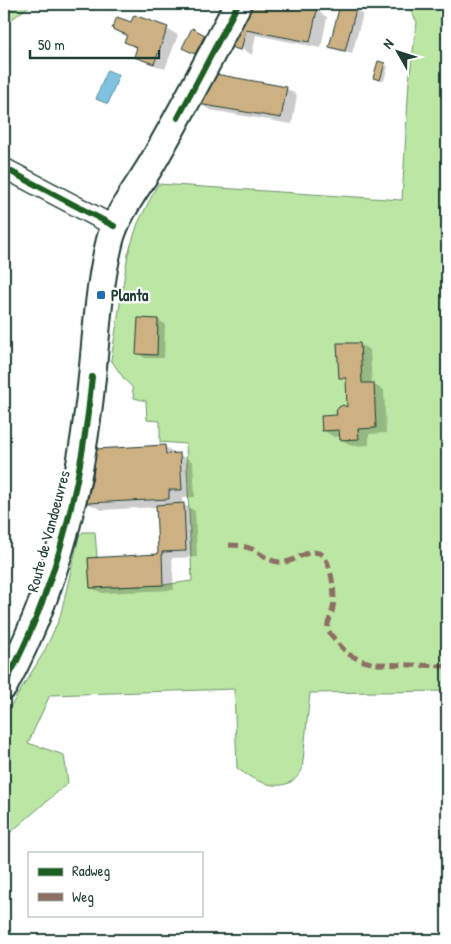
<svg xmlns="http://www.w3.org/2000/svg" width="451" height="944" font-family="'Patrick Hand',sans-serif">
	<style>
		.green { fill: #bce6a3; stroke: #6e926c }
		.water { fill: #7fc3e0; stroke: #598d9b }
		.shadow { fill: #0003 }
		.building { fill: #ceb183; stroke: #1f3d34 }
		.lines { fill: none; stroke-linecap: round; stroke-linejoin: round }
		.street-casing { stroke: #1f3d34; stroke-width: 22 }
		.secondary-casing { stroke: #1f3d34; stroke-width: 30 }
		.street { stroke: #fff; stroke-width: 19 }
		.secondary { stroke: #fff; stroke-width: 26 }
		.quiet { stroke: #8d6e63; stroke-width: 5; stroke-dasharray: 10 5; stroke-linecap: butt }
		.cycleway-casing { stroke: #fff; stroke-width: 9 }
		.cycleway { stroke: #1b5e20; stroke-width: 6 }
		.poi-dot { fill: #1f6fb2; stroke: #fff; stroke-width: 2 }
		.labels { text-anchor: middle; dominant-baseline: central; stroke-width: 4.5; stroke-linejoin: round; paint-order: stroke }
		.poi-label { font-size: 16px; font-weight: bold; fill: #1f3d34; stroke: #fff; text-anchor: start }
		.street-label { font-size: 16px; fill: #1f3d34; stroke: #fff }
	</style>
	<rect width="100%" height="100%" fill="#fff"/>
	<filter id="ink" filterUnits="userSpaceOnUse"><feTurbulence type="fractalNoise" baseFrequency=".02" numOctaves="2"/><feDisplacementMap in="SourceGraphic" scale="10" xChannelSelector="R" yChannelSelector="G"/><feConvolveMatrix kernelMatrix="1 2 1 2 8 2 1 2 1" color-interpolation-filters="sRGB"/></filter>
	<g filter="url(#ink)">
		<path class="green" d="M4,4H32L4,25Z
			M407,4H447V691L310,693L302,770C287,797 256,783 237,768L234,689L50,695L28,743L64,755L68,783L4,838V717L44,652L60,617L79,536L83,532H95L97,557L88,558L90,588L163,585L192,581L186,444L160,442V421L147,420L146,401L134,398L132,387L124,379L111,360L128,254L138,223L158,184L402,200L409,81L417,22Z"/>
		<path class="water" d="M107,70L119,75L108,104L96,99Z"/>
		<path class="shadow" d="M211,4H234L231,11Z
			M253,4H273L317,11L327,17L321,48L256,35L252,55L242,49V52L245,54L234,48L232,43Z
			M355,10L363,14L352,54L337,50L330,46Z
			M135,16L167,29L178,35L165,69L146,62L136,56L138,49L125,42L127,36L114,29L132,24Z
			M193,30L207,38L199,55L184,47Z
			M384,64L388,66L384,81L378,80L374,78Z
			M286,88L297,95L292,124L210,110L200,104Z
			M158,320L165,324L164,358H145L138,353Z
			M359,344L370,350L372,384L384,390L386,433L369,434V445L352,446L341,439V436L334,437L323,430L338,416L349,409L348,381L341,377Z
			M165,447L193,462L195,497L182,498V505H184L195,511L197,557L172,558L174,590L102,593L91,587L159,555L157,507L102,510L88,503Z"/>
		<path class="building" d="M251,4H280L317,10L310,42L246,30L241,50L233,48L231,43Z
			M340,5L356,9L345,51L329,47Z
			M134,15L168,27L154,64L134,57L137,47L124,42L127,35L112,29L117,17L131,22Z
			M192,28L205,35L195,54L182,48Z
			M378,61L385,63L380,80L373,78Z
			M215,74L287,87L281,118L198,104Z
			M138,318L158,319L157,355L136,354Z
			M337,343H360L362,383H374L376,428L358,429L359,439L340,440L339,430L322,431L321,416L337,415L336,411L339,407L343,405L347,407L346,378H339Z
			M165,445L166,454L180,453L182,490H169V499L87,503L93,476L96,449Z
			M184,503L186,551L162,552L163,585L90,588L88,558L158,554L156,505Z"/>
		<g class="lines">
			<defs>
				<path id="street" d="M4,168L114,226"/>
				<path id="secondary" d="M4,686C50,601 76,508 88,412C96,355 96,296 110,240C118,211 139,186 154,160C183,109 211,56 238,4"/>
			</defs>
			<use href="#street" class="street-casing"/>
			<use href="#secondary" class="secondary-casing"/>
			<use href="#street" class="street"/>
			<use href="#secondary" class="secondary"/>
			<path class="quiet" d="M229,545C237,545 245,546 252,549C261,554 268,561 279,562C292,564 300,554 312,552C316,552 320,553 323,555C331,563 336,596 333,607C332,615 328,621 327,629L335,640L348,654L360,660L375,664L447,666"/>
			<defs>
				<path id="cycleway" d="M178,118L238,4
					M4,168L114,226
					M4,686C56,590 82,485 92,377"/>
			</defs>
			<use href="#cycleway" class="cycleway-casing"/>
			<use href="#cycleway" class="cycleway"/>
		</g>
	</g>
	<rect class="poi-dot" x="96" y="290" width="10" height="10" rx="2.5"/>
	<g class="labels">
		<g class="poi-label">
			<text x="111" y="295">Planta</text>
		</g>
		<g class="street-label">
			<text transform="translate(48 531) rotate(-75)">Route de Vandoeuvres</text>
		</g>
	</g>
	<rect width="451" height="944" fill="none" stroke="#fff" stroke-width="20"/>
	<rect x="10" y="10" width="431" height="924" fill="none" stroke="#1f3d34" stroke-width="2" filter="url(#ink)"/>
	<rect x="28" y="852" width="175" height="65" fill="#ffffff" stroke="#a5b1ae"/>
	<rect x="38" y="868" width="25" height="8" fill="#1b5e20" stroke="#a5b1ae"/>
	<text x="72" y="876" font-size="15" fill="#1f3d34">Radweg</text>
	<rect x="38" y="893" width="25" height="8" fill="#8d6e63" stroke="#a5b1ae"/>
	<text x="72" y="902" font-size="15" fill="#1f3d34">Weg</text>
	<g transform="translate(398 52) rotate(309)" stroke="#ffffff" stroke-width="4" paint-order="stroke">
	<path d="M0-4L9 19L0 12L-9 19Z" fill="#1f3d34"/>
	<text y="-8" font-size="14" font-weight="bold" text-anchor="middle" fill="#1f3d34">N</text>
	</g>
	<path d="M30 50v8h129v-8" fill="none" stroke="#1f3d34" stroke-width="2.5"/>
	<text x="38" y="50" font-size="15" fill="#1f3d34" stroke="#ffffff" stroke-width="4" paint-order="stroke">50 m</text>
</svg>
